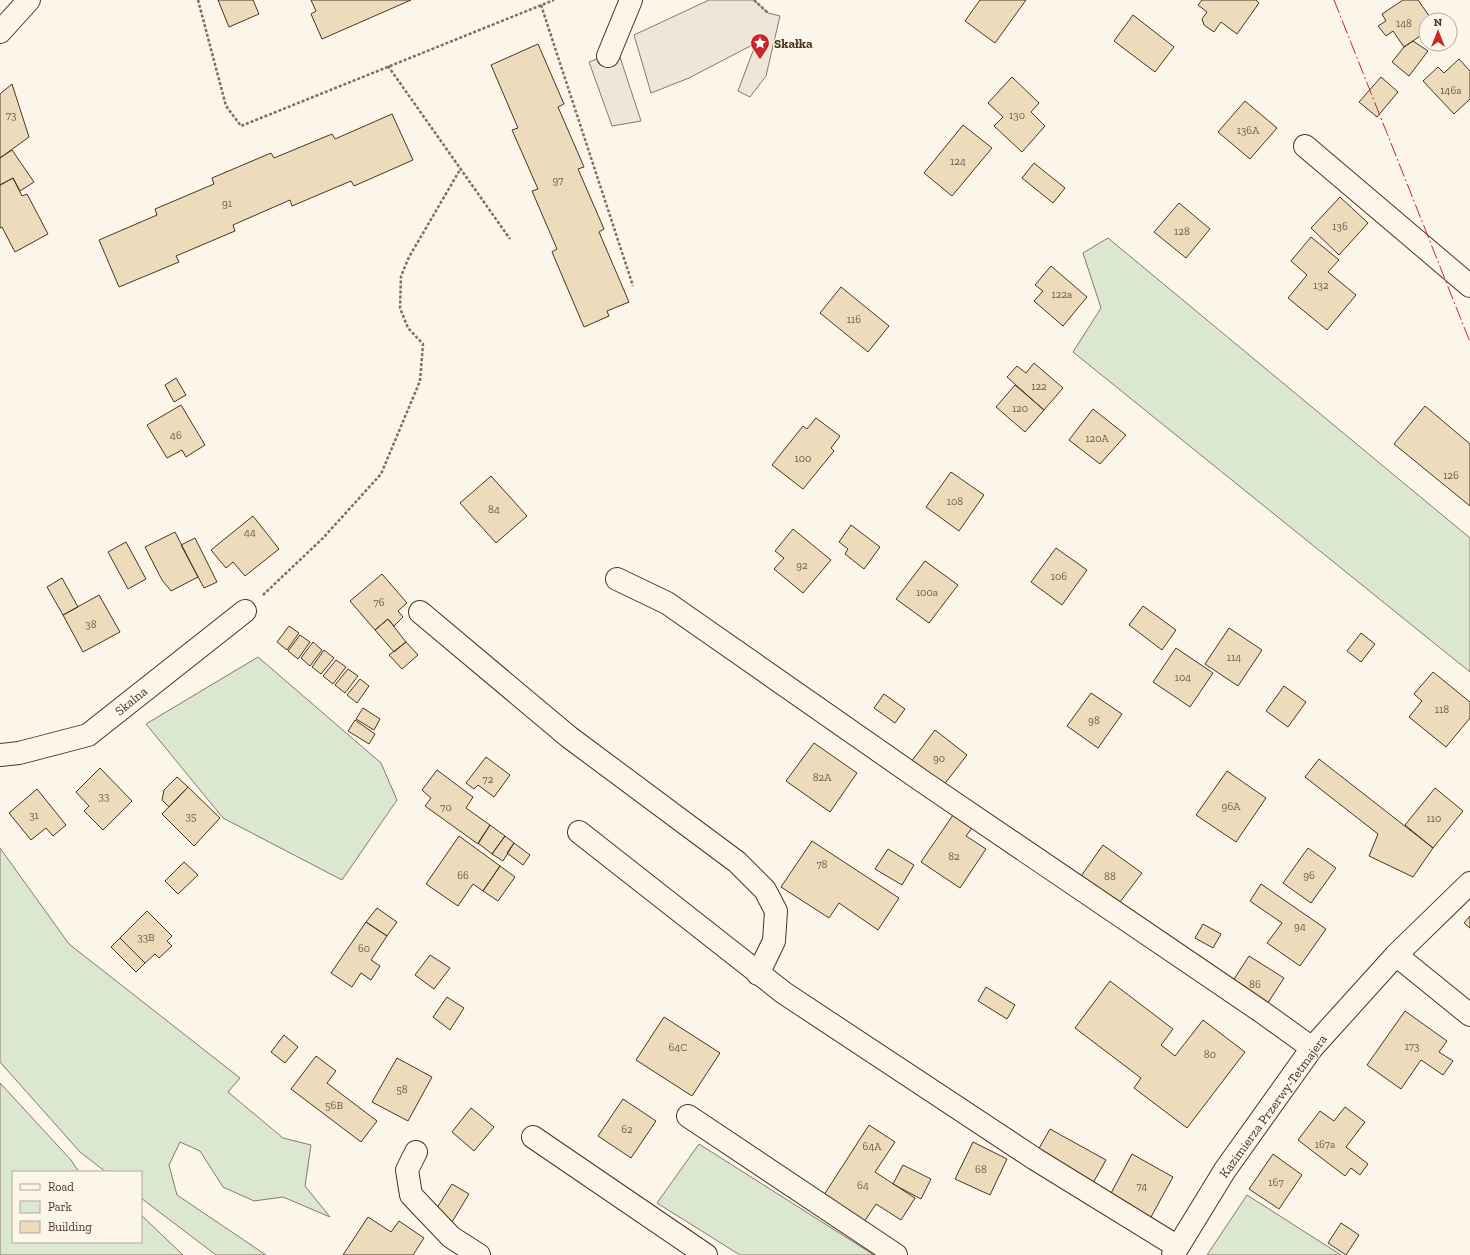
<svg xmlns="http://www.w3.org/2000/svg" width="1470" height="1255" font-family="'Zilla Slab',serif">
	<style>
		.green { fill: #dce7d0; stroke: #887966 }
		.parking { fill: #ede7d9; stroke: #887966 }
		.building { fill: #ecdcbc; stroke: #4a3520 }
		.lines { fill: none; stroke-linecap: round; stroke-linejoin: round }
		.minor-casing { stroke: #4a3520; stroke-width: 24 }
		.path { stroke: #7f6f5c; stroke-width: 2.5; stroke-dasharray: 3 2; stroke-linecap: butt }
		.minor { stroke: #fbf6e9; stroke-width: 22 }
		.power { stroke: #c62828; stroke-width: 1; stroke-dasharray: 14 3 2 3; stroke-linecap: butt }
		.labels { text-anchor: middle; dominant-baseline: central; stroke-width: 3; stroke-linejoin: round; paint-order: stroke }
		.number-label { font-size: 11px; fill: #725f47 }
		.poi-label { font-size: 13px; font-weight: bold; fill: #4a3520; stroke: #fbf6e9; text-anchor: start }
		.street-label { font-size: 13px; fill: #4a3520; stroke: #fbf6e9 }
	</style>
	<rect width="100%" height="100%" fill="#fbf6e9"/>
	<path class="green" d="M1108,238L1470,538V672L1073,352L1101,308L1083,253Z
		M258,657L381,763L397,800L342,880L223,818L146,724Z
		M0,848L69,944L240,1078L228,1092L283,1138L311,1145L305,1186L330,1217L283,1197L254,1201L223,1187L200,1151L180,1142L169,1165L177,1195L266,1255H216L141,1198V1172H106L80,1152L0,1062Z
		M0,1083L71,1160L79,1172H13V1242H141V1215L183,1255H0Z
		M699,1144L874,1255H740L657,1203Z
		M1247,1195L1341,1255H1207Z"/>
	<path class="parking" d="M709,0H754L768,13L780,16L766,76L750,97L738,91L756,43L689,78L651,93L634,35Z
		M618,51L641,121L612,126L589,62Z"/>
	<path class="building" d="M218,0H253L259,14L229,27Z
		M311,0H411L322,39L311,14L316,11Z
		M980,0H1026L995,43L965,21Z
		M1202,0H1256L1259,3L1237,34L1221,22L1214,32L1204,25L1202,19L1207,12L1198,5Z
		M1403,0H1418L1432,20H1426V32L1404,47L1393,31L1386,36L1378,26L1386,21L1382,14Z
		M1133,15L1174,47L1155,72L1114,41Z
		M1413,41L1428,51L1409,76L1392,62L1404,47Z
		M538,44L564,104L558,107L584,167L578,169L604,229L599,232L629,302L607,311L609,316L584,327L552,252L557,249L532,191L538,189L512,130L518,128L491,65Z
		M1459,59L1470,71V99L1454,114L1423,81L1438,67L1444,73Z
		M1012,77L1039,103L1031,112L1045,126L1022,152L994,126L1003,117L988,103Z
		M1381,77L1398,92L1377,117L1359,102Z
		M12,84L29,137L0,158V94Z
		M1245,101L1277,128L1250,159L1218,132Z
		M392,114L413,160L354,186L351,181L292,206L290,200L233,225L235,231L176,256L179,262L119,287L99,240L157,215L155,209L214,184L212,178L271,153L274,158L332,134L335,139Z
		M963,125L992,148L952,196L924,173Z
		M12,150L34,182L20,191L13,178L0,185V158Z
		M1034,163L1065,188L1053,203L1022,178Z
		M13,178L22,196L27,194L48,234L15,252L2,227L0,228V185Z
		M1340,197L1368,223L1339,255L1311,228Z
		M1179,203L1210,229L1186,258L1154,232Z
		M1311,237L1339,260L1328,272L1356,295L1327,330L1288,298L1307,275L1291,261Z
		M1051,266L1087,297L1063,326L1034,301L1043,291L1035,285Z
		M841,287L889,326L868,352L820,313Z
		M1034,363L1063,388L1044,410L1007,377L1017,366L1026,373Z
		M176,378L186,395L174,402L165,385Z
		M1015,385L1044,410L1025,432L996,407Z
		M181,405L205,445L186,457L182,450L167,458L147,425Z
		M1425,406L1470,444V506L1394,444Z
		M1093,409L1126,435L1100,464L1069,440Z
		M816,418L840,436L831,448L834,451L803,489L772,465L803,426L807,429Z
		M951,472L984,495L959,531L926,507Z
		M491,476L527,516L496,543L460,503Z
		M253,516L279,549L245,576L233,562L226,568L211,550Z
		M851,525L880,547L864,569L845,554L848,549L839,542Z
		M793,529L831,560L803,593L774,569L784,558L775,551Z
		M175,532L198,577L171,591L162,580L145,547Z
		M195,538L217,582L204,588L181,545Z
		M126,542L146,579L128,589L108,552Z
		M1056,548L1087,570L1062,605L1031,582Z
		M925,561L958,585L929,623L896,599Z
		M382,574L407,603L398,611L403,617L394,626L388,619L375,630L350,601Z
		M62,578L78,607L63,615L47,587Z
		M99,595L120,632L83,652L63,615Z
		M1143,606L1176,630L1162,650L1129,625Z
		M388,619L406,642L394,652L375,630Z
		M289,626L299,633L287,650L277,642Z
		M1229,628L1262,650L1238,686L1205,664Z
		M1361,633L1375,644L1361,662L1347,651Z
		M300,635L310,642L298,659L288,651Z
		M313,642L322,650L310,666L301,658Z
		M406,642L418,655L402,669L389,655Z
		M1176,648L1213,673L1190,707L1153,682Z
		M324,650L334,658L321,674L312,667Z
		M336,660L346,667L333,684L323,676Z
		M348,669L358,676L345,693L335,685Z
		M1433,672L1470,702V718L1446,747L1409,717L1422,701L1414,694Z
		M360,679L369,686L357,703L347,695Z
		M1284,686L1306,702L1288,727L1266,711Z
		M1091,693L1122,714L1098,748L1067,726Z
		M884,694L905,709L895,723L874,708Z
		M363,708L380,719L374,730L356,719Z
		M355,720L375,734L369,744L348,731Z
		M935,730L967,755L943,786L911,762Z
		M814,743L857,773L830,812L786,781Z
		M486,757L510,775L494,797L478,785L474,789L466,783Z
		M1319,759L1433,848L1413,877L1369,856L1378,834L1305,777Z
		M100,768L132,801L103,830L84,811L89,806L76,792Z
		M437,770L473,797L466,808L490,825L478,844L425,806L431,798L422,790Z
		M1227,771L1266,798L1236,842L1196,815Z
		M177,777L188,787L169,807L162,800L164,790Z
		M188,787L220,818L194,846L162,814Z
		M1435,788L1463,811L1433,848L1405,825Z
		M37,789L66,825L53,836L46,828L31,840L9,813Z
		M953,815L972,828L966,836L986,849L960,888L921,862Z
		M490,825L505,836L492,854L478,843Z
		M459,836L500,866L483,891L473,884L458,906L426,884Z
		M505,836L514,843L503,861L492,854Z
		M812,841L899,898L878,930L839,903L829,918L781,887Z
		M514,843L530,855L523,865L507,853Z
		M1103,845L1142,873L1117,906L1079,879Z
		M1308,848L1336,868L1311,903L1283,883Z
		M888,849L914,865L902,885L875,869Z
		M184,862L198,875L178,894L165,881Z
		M500,866L515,877L498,901L483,891Z
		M1261,884L1326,929L1300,966L1267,943L1282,923L1250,901Z
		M377,908L397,922L387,936L366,922Z
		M147,911L172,936L167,941L172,946L159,958L155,954L145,963L120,938Z
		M1470,916V928L1464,923Z
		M366,922L387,936L371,960L380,966L371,980L361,973L352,987L331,973Z
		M1203,924L1221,934L1213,948L1195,938Z
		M120,938L145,963L136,972L111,947Z
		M430,955L450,968L434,989L415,975Z
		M1249,956L1284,978L1262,1012L1227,990Z
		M1110,981L1173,1029L1161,1045L1175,1056L1203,1020L1245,1052L1187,1128L1134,1088L1141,1078L1075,1028Z
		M986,987L1015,1005L1007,1019L978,1001Z
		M447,997L464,1008L450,1030L433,1017Z
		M1405,1011L1447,1041L1439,1052L1453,1061L1443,1075L1421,1060L1401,1089L1367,1065Z
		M664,1017L720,1053L692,1096L636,1060Z
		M284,1035L298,1047L285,1063L271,1052Z
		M316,1056L336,1071L327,1083L377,1121L361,1142L291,1089Z
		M397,1058L432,1077L408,1121L372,1102Z
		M623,1099L656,1121L631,1158L598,1136Z
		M1345,1107L1365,1122L1346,1147L1368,1164L1360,1175L1351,1168L1345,1176L1298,1140L1320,1111L1334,1121Z
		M471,1108L494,1127L474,1151L452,1132Z
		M869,1125L895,1142L875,1172L915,1198L901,1220L876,1204L862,1225L822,1198Z
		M1050,1129L1106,1160L1093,1183L1037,1152Z
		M973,1142L1007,1159L990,1195L955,1179Z
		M1132,1154L1173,1177L1151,1217L1110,1195Z
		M1273,1154L1302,1175L1279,1209L1249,1189Z
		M903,1165L931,1179L921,1199L893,1184Z
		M452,1184L469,1194L452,1222L435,1211Z
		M368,1217L391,1232L399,1221L424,1238L413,1255H343Z
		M1341,1223L1359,1235L1346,1255L1328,1243Z"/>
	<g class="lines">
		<defs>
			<path id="minor" d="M0,32L29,0
				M608,56L631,0
				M1305,146L1470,286
				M617,579L667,603L922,781L1262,1012L1312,1048
				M420,612L569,737L737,862L765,890L776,911L774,941L758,974
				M0,755L19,753L88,735L245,611
				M579,832L784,993L1035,1159L1178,1247
				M1396,955L1470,1015
				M688,1116L896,1255
				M533,1137L706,1255
				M416,1152L407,1170L411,1195L451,1237L479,1255
				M1173,1255L1225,1170L1312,1048L1396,955L1470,883"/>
		</defs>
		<use href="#minor" class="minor-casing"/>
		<path class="path" d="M198,0L226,106L241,126L554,0
			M754,0L768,13
			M541,5L633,286
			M388,66L510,239
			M263,595L323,538L381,474L420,381L423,344L408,328L400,308L401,276L409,257L461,168"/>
		<use href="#minor" class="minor"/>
		<path class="power" d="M1334,0L1470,342"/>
	</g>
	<defs>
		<symbol id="sight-pin" viewBox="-11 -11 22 30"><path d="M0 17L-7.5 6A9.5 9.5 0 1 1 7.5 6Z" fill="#c62828" stroke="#fbf6e9"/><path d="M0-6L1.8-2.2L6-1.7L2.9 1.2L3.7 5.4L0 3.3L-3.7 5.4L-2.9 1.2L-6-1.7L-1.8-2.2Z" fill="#fff"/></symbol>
	</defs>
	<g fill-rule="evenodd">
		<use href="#sight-pin" x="749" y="32" width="22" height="30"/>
	</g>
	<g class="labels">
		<g class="number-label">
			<text x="1404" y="23">148</text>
			<text x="1451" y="90">146a</text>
			<text x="11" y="115">73</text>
			<text x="1017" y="115">130</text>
			<text x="1248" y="130">136A</text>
			<text x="958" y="161">124</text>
			<text x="558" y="180">97</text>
			<text x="227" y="203">91</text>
			<text x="1340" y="226">136</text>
			<text x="1182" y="231">128</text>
			<text x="1321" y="285">132</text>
			<text x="1062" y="294">122a</text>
			<text x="854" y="319">116</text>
			<text x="1039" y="386">122</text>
			<text x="1020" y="408">120</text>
			<text x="176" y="435">46</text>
			<text x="1097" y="438">120A</text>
			<text x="803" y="458">100</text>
			<text x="1451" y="475">126</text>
			<text x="955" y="501">108</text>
			<text x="494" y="509">84</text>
			<text x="250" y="532">44</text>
			<text x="802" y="565">92</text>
			<text x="1059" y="576">106</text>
			<text x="927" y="592">100a</text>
			<text x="379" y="602">76</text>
			<text x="91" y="624">38</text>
			<text x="1234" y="657">114</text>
			<text x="1183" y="677">104</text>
			<text x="1442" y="709">118</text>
			<text x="1094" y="720">98</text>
			<text x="939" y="758">90</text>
			<text x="822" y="777">82A</text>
			<text x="488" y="779">72</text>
			<text x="104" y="796">33</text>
			<text x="1231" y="806">96A</text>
			<text x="446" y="807">70</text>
			<text x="34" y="815">31</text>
			<text x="191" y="816">35</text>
			<text x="1434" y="818">110</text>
			<text x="954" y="856">82</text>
			<text x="822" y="864">78</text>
			<text x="463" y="875">66</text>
			<text x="1309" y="875">96</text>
			<text x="1110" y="876">88</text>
			<text x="1300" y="926">94</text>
			<text x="146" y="937">33B</text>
			<text x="364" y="948">60</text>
			<text x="1255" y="984">86</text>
			<text x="1412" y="1046">173</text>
			<text x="678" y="1047">64C</text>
			<text x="1210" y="1054">80</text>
			<text x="402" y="1089">58</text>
			<text x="334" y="1105">56B</text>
			<text x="627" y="1129">62</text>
			<text x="1325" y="1144">167a</text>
			<text x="872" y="1146">64A</text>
			<text x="981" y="1169">68</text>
			<text x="1276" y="1182">167</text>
			<text x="863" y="1185">64</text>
			<text x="1142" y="1186">74</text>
		</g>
		<g class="poi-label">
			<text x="774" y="43">Skałka</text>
		</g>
		<g class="street-label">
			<text transform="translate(131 701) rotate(-39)">Skalna</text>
			<text transform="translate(1273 1106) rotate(-54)">Kazimierza Przerwy-Tetmajera</text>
		</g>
	</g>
	<rect x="12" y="1171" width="130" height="72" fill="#fbf6e9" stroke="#b4a999"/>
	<rect x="20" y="1184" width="20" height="6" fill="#fbf6e9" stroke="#b4a999"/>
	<text x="48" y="1191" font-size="12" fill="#4a3520">Road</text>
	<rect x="20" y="1201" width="20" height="12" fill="#dce7d0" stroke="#b4a999"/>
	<text x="48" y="1211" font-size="12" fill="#4a3520">Park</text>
	<rect x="20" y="1221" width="20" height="12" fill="#ecdcbc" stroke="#b4a999"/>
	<text x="48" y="1231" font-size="12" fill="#4a3520">Building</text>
	<g transform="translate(1438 32)"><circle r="19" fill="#fbf6e9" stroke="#b4a999"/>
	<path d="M0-3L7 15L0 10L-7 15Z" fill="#c62828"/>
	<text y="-6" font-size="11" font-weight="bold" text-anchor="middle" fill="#4a3520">N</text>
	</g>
</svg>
